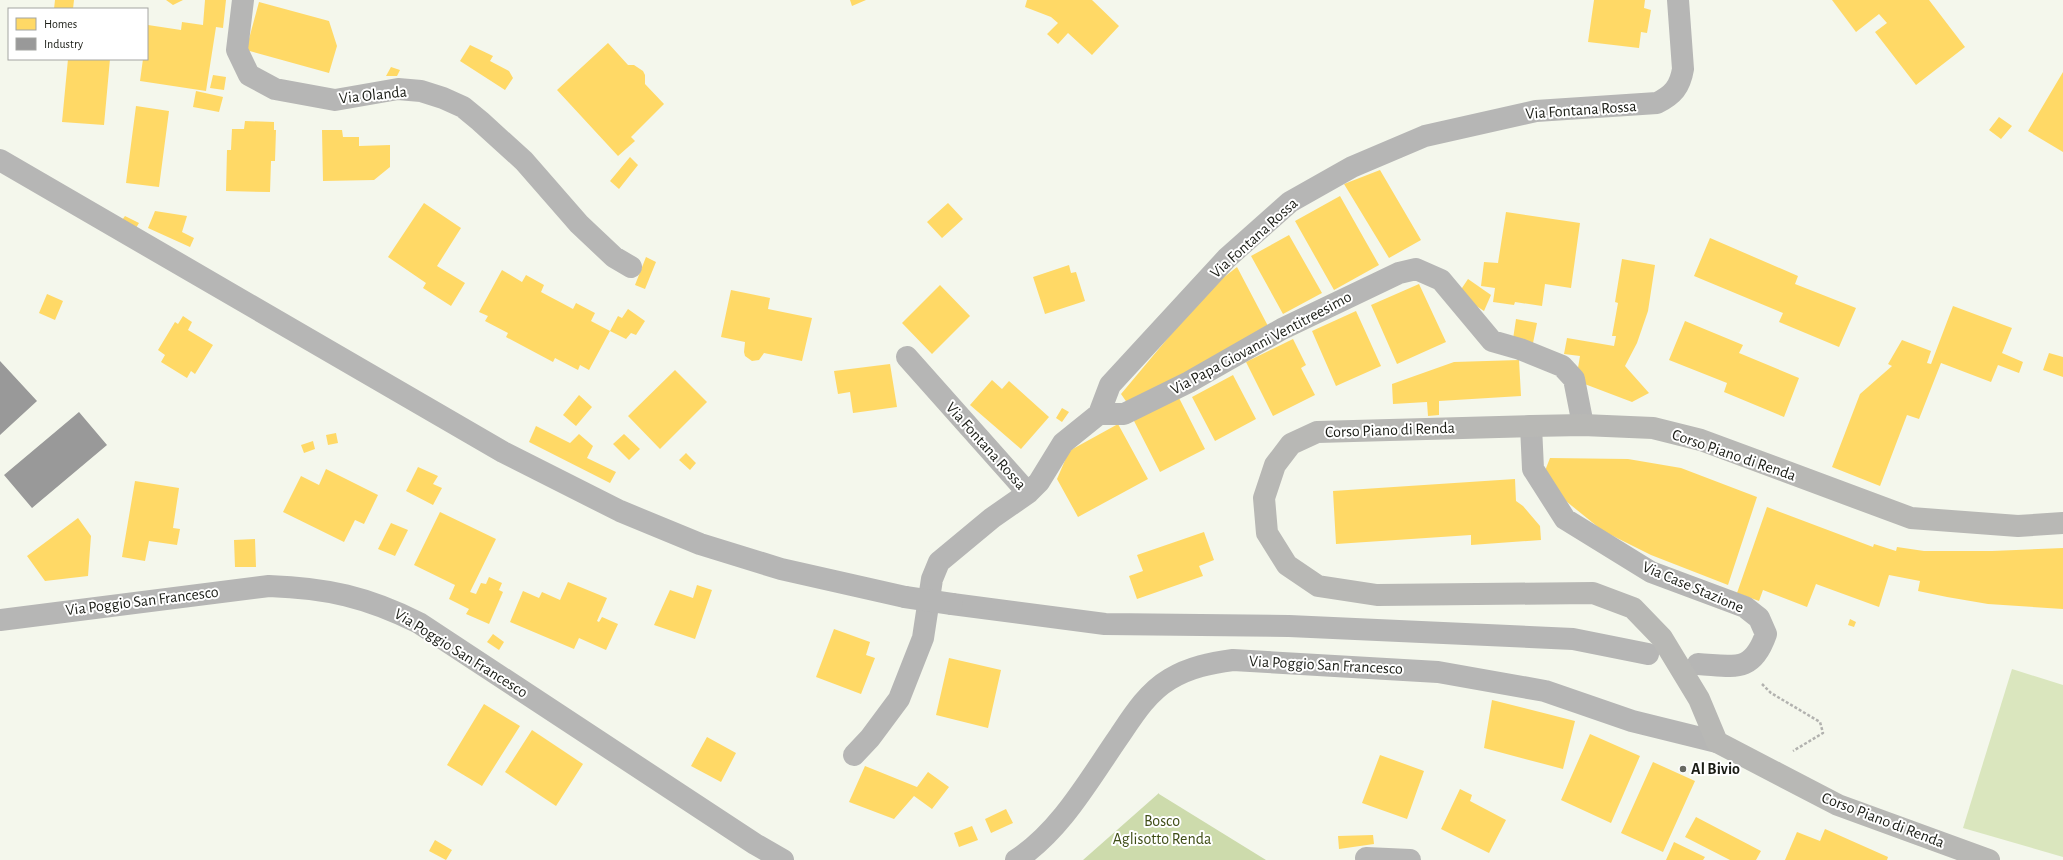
<svg xmlns="http://www.w3.org/2000/svg" width="2063" height="860" font-family="'Alegreya Sans',sans-serif">
	<style>
		.green { fill: #dae6be }
		.forest { fill: #cddbac }
		.homes { fill: #ffd966 }
		.industry { fill: #999 }
		.lines { fill: none; stroke-linecap: round; stroke-linejoin: round }
		.path { stroke: #b2b2af; stroke-width: 2.5; stroke-dasharray: 3 2; stroke-linecap: butt }
		.minor { stroke: #b6b6b5; stroke-width: 22 }
		.major { stroke: #b8b8b5; stroke-width: 22 }
		.minor-bridge { stroke: #b6b6b5; stroke-width: 22 }
		.poi-dot { fill: #676961; stroke: #fff; stroke-width: 1.5 }
		.labels { text-anchor: middle; dominant-baseline: central; stroke-width: 4; stroke-linejoin: round; paint-order: stroke }
		.street-label { font-size: 16px; fill: #1b1d16; stroke: #fff }
		.poi-label { font-size: 16px; font-weight: bold; fill: #1b1d16; stroke: #fff; text-anchor: start }
		.park-label { font-size: 16px; fill: #3f4d16; stroke: #fff }
	</style>
	<rect width="100%" height="100%" fill="#f4f7ec"/>
	<path class="green" d="M2012,669L2063,685V857L1963,828Z"/>
	<path class="forest" d="M1159,793V794L1266,860H1083Z"/>
	<path class="homes" d="M55,0H74L73,9H54Z
		M166,0H183L173,5Z
		M205,0H226L223,28L216,27L206,91L140,81L143,59H147L148,25L181,30L182,22L203,25Z
		M850,0H866L852,6Z
		M1027,0H1092L1119,26L1092,55L1068,33L1058,44L1047,34L1058,23L1051,17L1025,7Z
		M1594,0H1645L1644,8L1651,10L1647,33L1641,32L1639,48L1588,42Z
		M1832,0H1929L1965,47L1916,85L1875,32L1887,23L1879,14L1856,32Z
		M259,2L329,21L337,46L329,73L246,50Z
		M608,43L628,65H634L643,71L645,75V84L664,104L631,137L635,141L618,156L557,90Z
		M470,45L493,56L490,61L509,71L513,78L505,90L460,61Z
		M68,59H110L104,125L62,122Z
		M391,67L400,70L397,76H386Z
		M2063,72V152L2028,131Z
		M213,75L226,77L224,90L210,88Z
		M196,91L223,97L219,112L193,107Z
		M136,106L169,111L159,187L126,183Z
		M1999,117L2012,126L2001,139L1989,130Z
		M245,121L274,122V130H276L275,161H271L270,192L226,191L227,150H231L232,129H244Z
		M322,130H342L343,137H359V146L390,145V167L374,180L323,181Z
		M630,157L638,165L619,189L610,181Z
		M1380,170L1421,240L1389,258L1344,184Z
		M1340,196L1379,265L1334,290L1295,221Z
		M424,203L461,228L437,266L465,283L451,306L423,288L426,283L388,257Z
		M948,203L963,219L942,238L927,222Z
		M155,211L187,216L182,232L194,238L190,247L148,228Z
		M1506,212L1580,223L1571,288L1545,284L1542,306L1515,302L1514,305L1493,302L1495,288L1481,286L1484,262L1498,263Z
		M125,216L139,223L136,228L122,220Z
		M1289,235L1322,293L1283,314L1251,256Z
		M1710,238L1798,276L1795,284L1856,308L1839,347L1779,322L1783,313L1694,276Z
		M646,257L656,262L645,289L635,285Z
		M1622,259L1655,265L1648,311L1637,343L1625,366L1649,393L1632,402L1582,383L1578,368L1580,356L1564,354L1567,338L1614,346L1616,336H1612L1618,303L1615,302Z
		M1069,265L1071,273L1076,272L1085,301L1045,314L1033,277Z
		M1237,267L1268,326L1130,407L1121,394L1209,289Z
		M502,270L522,282L526,275L544,285L541,292L573,309L576,303L595,313L591,321L610,331L589,370L580,365L578,370L555,358L553,362L506,337L508,333L485,321L488,316L479,312Z
		M1468,279L1491,295L1484,311L1458,294Z
		M1419,284L1446,342L1397,364L1371,305Z
		M940,285L970,316L932,354L902,323Z
		M731,290L770,298L768,309L812,318L802,361L764,353L759,360L752,361L745,356L744,352L745,342L721,337Z
		M47,294L63,301L55,320L39,313Z
		M1953,306L2012,328L2002,353L2023,362L2019,373L1998,365L1991,382L1941,363L1919,419L1907,415L1880,486L1832,467L1860,394L1892,366L1888,364L1902,340L1931,351L1927,363L1931,364Z
		M628,309L645,321L636,335L631,333L626,339L610,331L618,316L622,318Z
		M1356,311L1381,366L1336,386L1312,331Z
		M183,316L192,322L188,330L213,345L195,374L191,371L187,378L161,362L165,355L158,350L175,322L178,324Z
		M1516,319L1537,323L1533,343L1513,339Z
		M1685,321L1743,345L1739,353L1799,378L1784,417L1724,392L1727,383L1669,360Z
		M1293,339L1306,365L1301,368L1315,395L1273,416L1246,362Z
		M2049,353L2063,357V377L2043,370Z
		M1519,360L1521,396L1439,401V415L1428,416L1427,402L1393,404L1392,384L1454,362Z
		M890,364L897,407L853,413L850,392L838,394L834,371Z
		M675,370L707,402L660,449L628,416Z
		M1233,375L1256,419L1215,441L1192,397Z
		M992,380L1002,389L1009,381L1049,417L1021,449L970,405Z
		M579,395L592,407L576,426L563,415Z
		M1178,396L1205,449L1160,472L1133,419Z
		M1062,408L1069,412L1062,422L1056,418Z
		M1118,424L1148,479L1078,517L1057,479L1069,451Z
		M536,426L570,443L579,434L593,446L587,458L616,472L610,483L529,442Z
		M336,433L338,443L328,445L326,435Z
		M624,434L640,449L629,460L613,444Z
		M313,441L315,449L304,453L301,445Z
		M686,453L696,463L690,470L679,460Z
		M1550,458L1628,459L1681,468L1757,497L1728,585L1651,555L1603,531L1541,481Z
		M418,467L438,476L433,484L442,488L433,505L406,491Z
		M326,469L378,495L364,524L355,520L344,542L283,512L301,476L319,485Z
		M1515,479L1516,501L1523,506L1540,526L1541,540L1471,545V535L1336,544L1333,491Z
		M135,481L179,488L173,528L180,529L177,545L149,541L145,561L122,557Z
		M1767,507L1873,547L1874,544L1896,551L1897,547L1924,551H1992L2063,548V609L1988,604L1947,597L1918,591L1920,581L1889,575L1879,607L1816,584L1807,607L1763,590L1759,601L1737,593Z
		M440,512L496,539L470,592L476,594L481,583L486,584L489,577L502,583L499,590L503,592L489,624L466,614L469,609L449,599L455,585L414,565Z
		M78,518L91,536L88,576L45,581L27,556Z
		M391,523L408,530L395,556L378,549Z
		M1204,532L1214,560L1199,566L1203,576L1137,599L1129,576L1143,571L1137,555Z
		M255,539L256,567H235L234,540Z
		M568,582L607,598L597,621L599,622L602,617L618,624L606,650L579,638L574,649L510,622L523,591L539,598L542,592L560,600Z
		M697,585L712,590L695,639L654,625L670,590L693,598Z
		M1850,619L1856,622L1854,627L1848,625Z
		M834,629L870,642L866,655L875,658L861,694L816,677Z
		M493,634L504,642L499,650L487,642Z
		M949,658L1001,670L988,728L936,715Z
		M1492,700L1575,721L1563,769L1484,748Z
		M484,704L520,726L482,786L447,765Z
		M532,730L583,764L556,806L505,772Z
		M1590,734L1640,756L1611,823L1561,800Z
		M707,737L736,753L721,782L691,766Z
		M1380,755L1424,771L1407,819L1362,803Z
		M1653,762L1695,781L1663,852L1621,833Z
		M865,766L917,787L928,772L949,787L932,809L914,796L894,819L849,802Z
		M1460,789L1472,795L1470,801L1506,820L1489,853L1441,829Z
		M1006,809L1013,823L991,833L985,819Z
		M1696,817L1761,851L1756,860H1730L1685,837Z
		M972,826L978,840L959,847L954,833Z
		M1825,829L1888,857L1887,860H1785L1797,832L1820,841Z
		M1373,835L1374,844L1339,849L1338,836Z
		M435,840L452,850L446,860L429,851Z
		M1674,842L1705,857L1703,860H1666Z"/>
	<path class="industry" d="M0,361L37,401L0,435Z
		M79,412L107,445L32,508L4,475Z"/>
	<g class="lines">
		<path class="path" d="M1762,684L1771,693L1820,722L1823,733L1793,751"/>
		<path class="minor" d="M243,0L237,50L249,75L275,89L335,100L398,89L421,91L443,98L463,107L480,121L524,161L579,224L614,257L631,267
			M0,160L503,452L620,511L700,544L781,569L905,597
			M907,357L1028,493L1039,482L1063,443L1099,414L1110,385L1227,258L1290,202L1352,167L1425,136L1536,111L1657,103C1673,95 1680,87 1683,69L1678,0
			M1099,414H1124L1189,382L1282,329L1399,273L1416,269L1441,280L1492,341L1520,349L1562,366L1574,379L1583,425
			M1531,426L1533,469L1565,519L1651,572L1745,607L1759,618L1766,634C1752,674 1734,666 1698,664
			M952,604L1105,624L1289,626L1573,639L1648,654
			M0,620L269,586C327,588 367,597 419,623L755,844L783,860
			M854,755L870,738L899,699L923,638L932,579L939,562L992,518L1028,493
			M1366,858L1410,860
			M1016,860C1061,831 1090,778 1120,735C1134,714 1148,692 1170,679C1190,667 1211,663 1233,660L1438,672L1545,691L1632,721L1717,742"/>
		<path class="major" d="M1989,860L1838,805L1717,742L1699,699L1662,638L1633,608L1593,593L1377,595L1318,586L1287,565L1267,533L1264,498L1275,465L1291,444L1317,432L1531,426L1583,425L1653,428L1701,440L1911,518L2018,526L2063,523"/>
		<path class="minor-bridge" d="M905,597L952,604"/>
	</g>
	<circle class="poi-dot" cx="1683" cy="769" r="4"/>
	<g class="labels">
		<g class="street-label">
			<text transform="translate(373 95) rotate(-6)">Via Olanda</text>
			<text transform="translate(1581 110) rotate(-4)">Via Fontana Rossa</text>
			<text transform="translate(1254 238) rotate(-42)">Via Fontana Rossa</text>
			<text transform="translate(1261 343) rotate(-28)">Via Papa Giovanni Ventitreesimo</text>
			<text transform="translate(1390 430) rotate(-2)">Corso Piano di Renda</text>
			<text transform="translate(986 446) rotate(48)">Via Fontana Rossa</text>
			<text transform="translate(1734 455) rotate(19)">Corso Piano di Renda</text>
			<text transform="translate(1693 587) rotate(23)">Via Case Stazione</text>
			<text transform="translate(142 601) rotate(-7)">Via Poggio San Francesco</text>
			<text transform="translate(461 653) rotate(32)">Via Poggio San Francesco</text>
			<text transform="translate(1326 665) rotate(3)">Via Poggio San Francesco</text>
			<text transform="translate(1883 820) rotate(21)">Corso Piano di Renda</text>
		</g>
		<g class="poi-label">
			<text x="1691" y="769">Al Bivio</text>
		</g>
		<g class="park-label">
			<text x="1162" y="821">Bosco<tspan x="1162" dy="18">Aglisotto Renda</tspan></text>
		</g>
	</g>
	<rect x="8" y="8" width="140" height="52" fill="#ffffff" stroke="#a4a5a2"/>
	<rect x="16" y="18" width="20" height="12" fill="#ffd966" stroke="#a4a5a2"/>
	<text x="44" y="28" font-size="12" fill="#1b1d16">Homes</text>
	<rect x="16" y="38" width="20" height="12" fill="#999999" stroke="#a4a5a2"/>
	<text x="44" y="48" font-size="12" fill="#1b1d16">Industry</text>
</svg>
